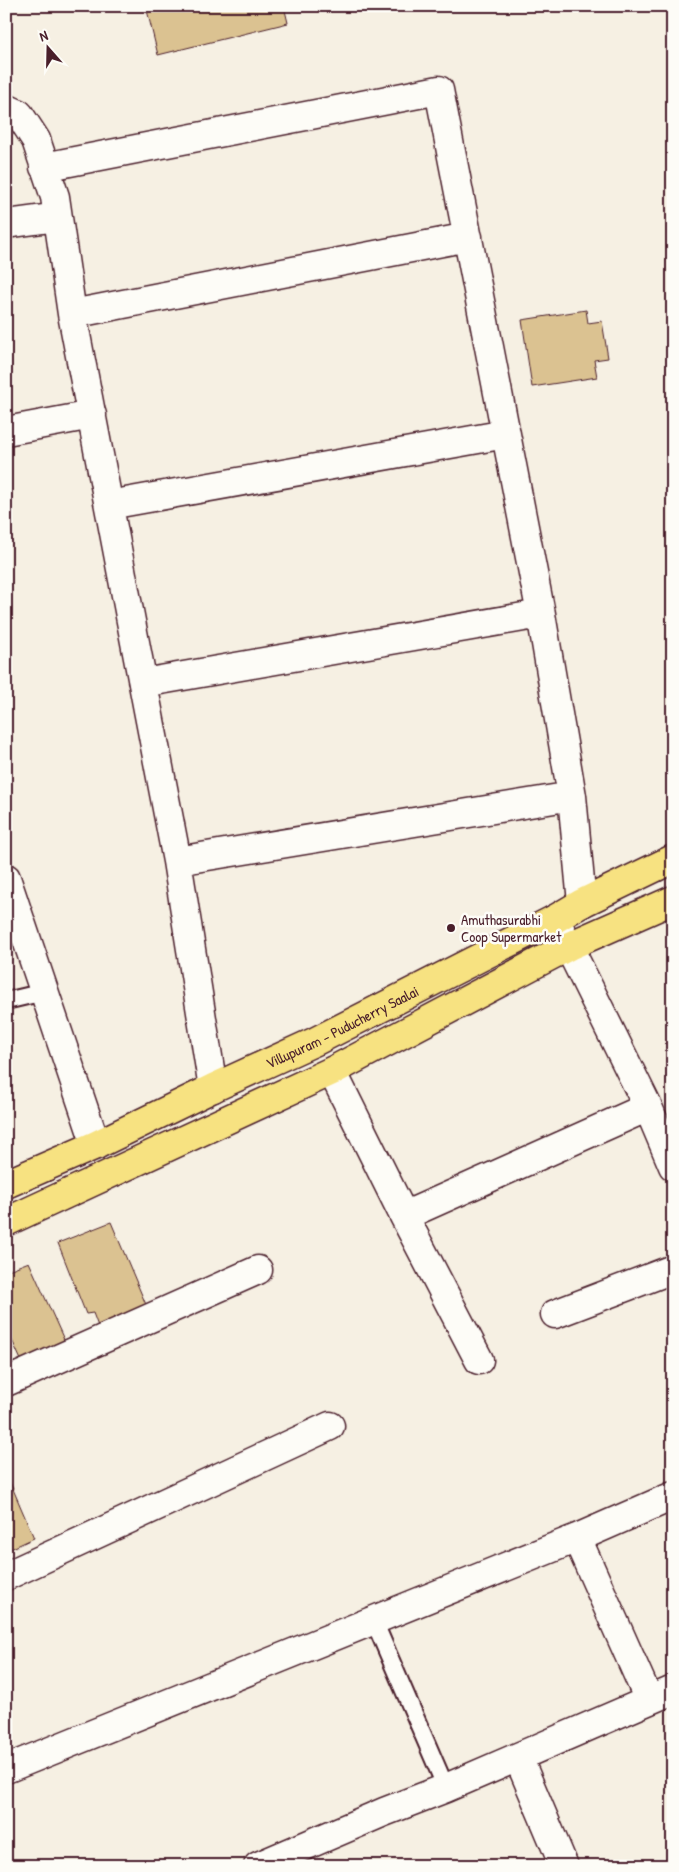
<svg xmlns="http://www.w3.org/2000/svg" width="679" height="1872" font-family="'Patrick Hand',sans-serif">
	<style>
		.building { fill: #dbc291; stroke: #4a1f2b }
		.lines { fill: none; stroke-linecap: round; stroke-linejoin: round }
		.lane-casing { stroke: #4a1f2b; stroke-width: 20 }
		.street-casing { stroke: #4a1f2b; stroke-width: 31 }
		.highway-casing { stroke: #4a1f2b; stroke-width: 31 }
		.lane { stroke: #fdfcf7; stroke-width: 16 }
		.street { stroke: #fdfcf7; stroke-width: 28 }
		.highway { stroke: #f7e281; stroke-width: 28 }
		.poi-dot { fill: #4a1f2b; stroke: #fdfcf7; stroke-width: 2 }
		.labels { text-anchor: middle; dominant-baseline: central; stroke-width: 5; stroke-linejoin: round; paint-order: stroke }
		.poi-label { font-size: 15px; fill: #4a1f2b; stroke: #fdfcf7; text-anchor: start }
		.street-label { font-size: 15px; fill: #4a1f2b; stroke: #fdfcf7 }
	</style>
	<rect width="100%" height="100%" fill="#f6f0e3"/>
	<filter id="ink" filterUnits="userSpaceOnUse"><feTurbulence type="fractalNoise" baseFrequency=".02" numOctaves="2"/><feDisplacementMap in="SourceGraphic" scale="10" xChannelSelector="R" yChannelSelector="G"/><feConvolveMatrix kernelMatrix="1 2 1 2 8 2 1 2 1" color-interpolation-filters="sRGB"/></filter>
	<g filter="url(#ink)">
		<path class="building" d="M146,6H284L288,23L158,55Z
			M586,310L588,323L602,321L608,358L594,360L597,377L532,387L522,320Z
			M111,1222L147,1307L99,1329L93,1313L86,1314L58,1243Z
			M29,1262L65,1342L21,1360L6,1327V1271Z
			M6,1473L34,1538L6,1551Z"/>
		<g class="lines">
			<defs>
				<path id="lane" d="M6,1001L44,992
					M374,1621L446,1788"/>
				<path id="street" d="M6,108L19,114L36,140L55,197L72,314L177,861L213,1088
					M44,167L439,90L541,614L572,796L582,903
					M6,224L58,217
					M72,314L468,237
					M6,431L92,415
					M109,505L506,434
					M143,683L541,614
					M177,861L572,796
					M6,878L96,1145
					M555,919L648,1107L673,1166
					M332,1071L404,1216L479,1360
					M404,1216L648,1107
					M555,1314L673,1269
					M6,1382L258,1270
					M577,1538L649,1700
					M6,1576L330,1426
					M518,1757L564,1866
					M6,1769L577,1538L673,1496
					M258,1866L384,1812L446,1788L673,1690"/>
				<g id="highway">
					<path id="s1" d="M6,1184L96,1145L213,1088L316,1041L555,919L582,903L673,859"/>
					<path d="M6,1222L332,1071L569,946L673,900"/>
				</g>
			</defs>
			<use href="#lane" class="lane-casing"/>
			<use href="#street" class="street-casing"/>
			<use href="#highway" class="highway-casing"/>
			<use href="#lane" class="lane"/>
			<use href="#street" class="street"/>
			<use href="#highway" class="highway"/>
		</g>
	</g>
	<circle class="poi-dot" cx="451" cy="928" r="5"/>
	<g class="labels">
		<g class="poi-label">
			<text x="461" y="919">Amuthasurabhi<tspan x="461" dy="17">Coop Supermarket</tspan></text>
		</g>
		<g class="street-label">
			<text stroke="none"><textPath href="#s1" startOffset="371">Villupuram - Puducherry Saalai</textPath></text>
		</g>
	</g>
	<rect width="679" height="1872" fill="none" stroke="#fdfcf7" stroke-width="25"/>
	<rect x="12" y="12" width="654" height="1847" fill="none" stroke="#4a1f2b" stroke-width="2" filter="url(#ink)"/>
	<g transform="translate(48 48) rotate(340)" stroke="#fdfcf7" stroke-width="4" paint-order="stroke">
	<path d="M0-4L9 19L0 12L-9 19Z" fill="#4a1f2b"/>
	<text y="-8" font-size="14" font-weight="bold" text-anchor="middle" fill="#4a1f2b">N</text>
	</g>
</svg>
